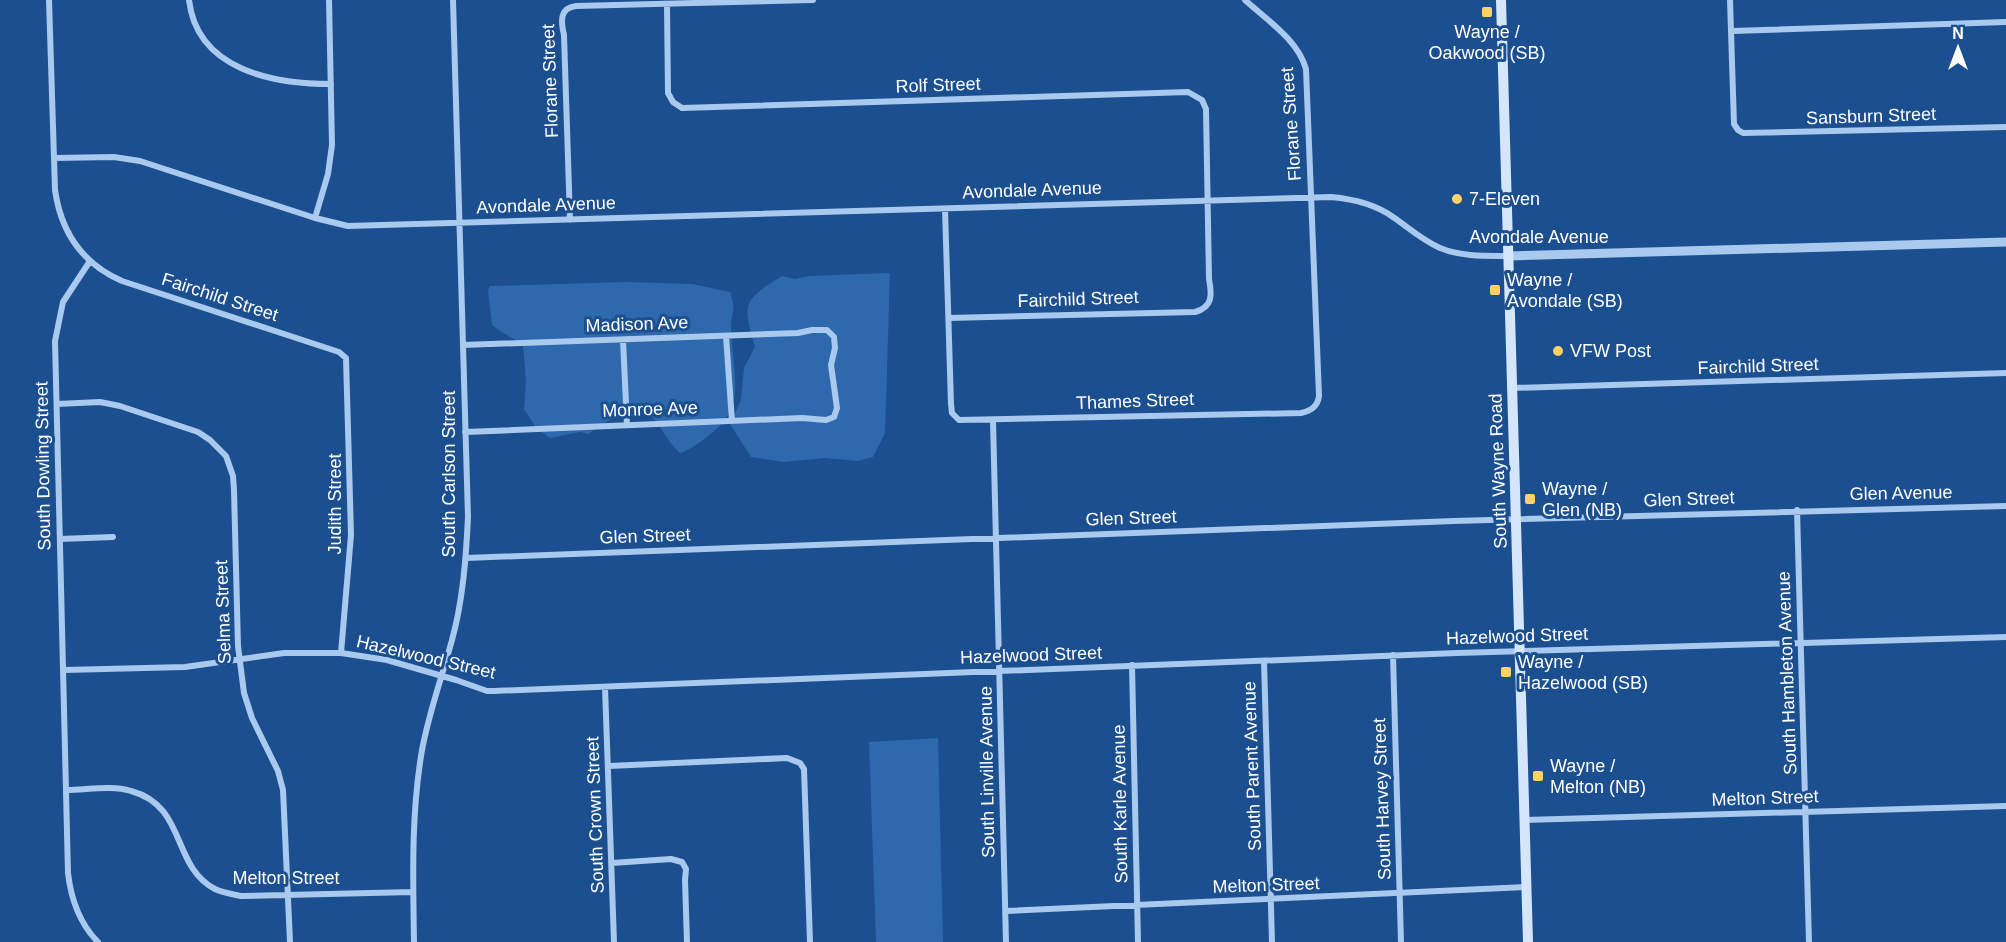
<svg xmlns="http://www.w3.org/2000/svg" width="2006" height="942" font-family="Arial,sans-serif">
	<style>
		.green { fill: #2e69ad }
		.lines { fill: none; stroke-linecap: round; stroke-linejoin: round }
		.minor { stroke: #a9c9ee; stroke-width: 6 }
		.tertiary { stroke: #a9c9ee; stroke-width: 9 }
		.secondary { stroke: #d6e6fa; stroke-width: 10 }
		.poi-dot { fill: #ffd166; stroke: #1b4f8f; stroke-width: 2 }
		.labels { text-anchor: middle; dominant-baseline: central; stroke-width: 6; stroke-linejoin: round; paint-order: stroke }
		.poi-label { font-size: 18px; fill: #fff; stroke: #1b4f8f; text-anchor: start }
		.street-label { font-size: 18px; fill: #fff; stroke: #1b4f8f }
	</style>
	<rect width="100%" height="100%" fill="#1b4f8f"/>
	<path class="green" d="M890,273L885,433L873,457L858,461L825,458L784,462L751,457L730,424L741,400L744,368L755,347C742,303 743,300 782,276L795,279L809,276Z
		M628,282L692,284L730,292C737,311 731,311 731,329C732,371 749,407 708,436C699,443 691,449 680,453C655,430 660,402 618,417C607,421 598,425 589,434L580,432L550,438L537,429L524,409L526,382L523,345C513,337 502,334 492,325L488,290L490,286Z
		M938,738L943,942H876L869,742Z"/>
	<g class="lines">
		<path class="minor" d="M49,0L55,190C61,232 83,264 122,281L339,352L346,358L351,535L341,653
			M189,0C197,70 273,84 331,84
			M1730,0L1734,124L1738,130L1743,133L2006,127
			M667,5L668,93L673,102L682,108L1188,92L1202,100L1206,109L1209,279C1212,295 1213,307 1195,312L949,318
			M1732,31L2006,22
			M54,158L114,157L140,161L315,218L348,226L1331,197C1353,199 1375,204 1393,217C1409,228 1422,240 1440,248C1462,257 1485,256 1509,256
			M945,209L951,404L952,413L959,420L1301,413C1311,411 1318,406 1319,396L1306,69C1298,40 1267,20 1245,0
			M315,218L328,174L332,145L329,0
			M570,220L564,35C561,22 559,8 576,6L813,0
			M90,261L63,302L55,341L68,873C71,899 79,923 98,942
			M726,336L732,421
			M623,340L627,425
			M463,345L798,333L812,330H827L834,337L835,348L831,365L837,408L834,417L826,420L802,418L465,432
			M1512,388L2006,373
			M57,404L100,402L120,406L198,432L210,440L226,456L233,476L234,490L238,646L244,693L252,718L278,771L283,790L290,942
			M993,421L1006,942
			M1797,510L1809,942
			M60,539L113,537
			M466,558L1454,521L2006,506
			M1393,655L1401,942
			M1264,661L1272,942
			M1132,665L1138,942
			M64,670L185,667L284,653H341L387,660L456,680L487,691H494L1457,653L2006,637
			M605,687L614,942
			M609,766L787,758L800,763L804,769L810,942
			M66,790C87,790 111,785 131,791C187,806 171,866 215,889C223,893 232,894 241,896L413,892
			M1525,820L2006,806
			M612,863L671,859L682,862L686,869L685,880L687,942
			M1006,911L1527,887
			M414,942C413,877 411,814 422,750C429,712 442,677 452,640C463,600 466,558 468,517L453,0"/>
		<path class="tertiary" d="M1509,256L2006,242"/>
		<path class="secondary" d="M1501,0L1528,942"/>
	</g>
	<g class="poi-dot">
		<rect x="1481" y="6" width="12" height="12" rx="3"/>
		<circle cx="1457" cy="199" r="6"/>
		<rect x="1489" y="284" width="12" height="12" rx="3"/>
		<circle cx="1558" cy="351" r="6"/>
		<rect x="1524" y="493" width="12" height="12" rx="3"/>
		<rect x="1500" y="666" width="12" height="12" rx="3"/>
		<rect x="1532" y="770" width="12" height="12" rx="3"/>
	</g>
	<g class="labels">
		<g class="poi-label">
			<text x="1487" y="32" text-anchor="middle">Wayne /<tspan x="1487" dy="21">Oakwood (SB)</tspan></text>
			<text x="1469" y="199">7-Eleven</text>
			<text x="1507" y="280">Wayne /<tspan x="1507" dy="21">Avondale (SB)</tspan></text>
			<text x="1570" y="351">VFW Post</text>
			<text x="1542" y="489">Wayne /<tspan x="1542" dy="21">Glen (NB)</tspan></text>
			<text x="1518" y="662">Wayne /<tspan x="1518" dy="21">Hazelwood (SB)</tspan></text>
			<text x="1550" y="766">Wayne /<tspan x="1550" dy="21">Melton (NB)</tspan></text>
		</g>
		<g class="street-label">
			<text transform="translate(550 81) rotate(-92)">Florane Street</text>
			<text transform="translate(938 85) rotate(-2)">Rolf Street</text>
			<text transform="translate(1871 116) rotate(-2)">Sansburn Street</text>
			<text transform="translate(1291 124) rotate(-94)">Florane Street</text>
			<text transform="translate(1032 190) rotate(-2)">Avondale Avenue</text>
			<text transform="translate(546 205) rotate(-2)">Avondale Avenue</text>
			<text x="1539" y="237">Avondale Avenue</text>
			<text transform="translate(220 297) rotate(18)">Fairchild Street</text>
			<text transform="translate(1078 299) rotate(-2)">Fairchild Street</text>
			<text transform="translate(637 324) rotate(-2)">Madison Ave</text>
			<text transform="translate(1758 366) rotate(-2)">Fairchild Street</text>
			<text transform="translate(1135 401) rotate(-2)">Thames Street</text>
			<text transform="translate(650 409) rotate(-2)">Monroe Ave</text>
			<text transform="translate(43 466) rotate(-91)">South Dowling Street</text>
			<text transform="translate(1498 471) rotate(-92)">South Wayne Road</text>
			<text transform="translate(449 474) rotate(-90)">South Carlson Street</text>
			<text transform="translate(1901 493) rotate(-1)">Glen Avenue</text>
			<text transform="translate(1689 499) rotate(-2)">Glen Street</text>
			<text transform="translate(335 504) rotate(-90)">Judith Street</text>
			<text transform="translate(1131 518) rotate(-2)">Glen Street</text>
			<text transform="translate(645 536) rotate(-2)">Glen Street</text>
			<text transform="translate(223 612) rotate(-92)">Selma Street</text>
			<text transform="translate(1517 636) rotate(-2)">Hazelwood Street</text>
			<text transform="translate(1031 655) rotate(-2)">Hazelwood Street</text>
			<text transform="translate(426 657) rotate(13)">Hazelwood Street</text>
			<text transform="translate(1787 673) rotate(-92)">South Hambleton Avenue</text>
			<text transform="translate(1252 766) rotate(-92)">South Parent Avenue</text>
			<text transform="translate(987 772) rotate(-91)">South Linville Avenue</text>
			<text transform="translate(1765 798) rotate(-2)">Melton Street</text>
			<text transform="translate(1382 799) rotate(-92)">South Harvey Street</text>
			<text transform="translate(1120 804) rotate(-91)">South Karle Avenue</text>
			<text transform="translate(595 815) rotate(-92)">South Crown Street</text>
			<text x="286" y="878">Melton Street</text>
			<text transform="translate(1266 885) rotate(-2)">Melton Street</text>
		</g>
	</g>
	<g transform="translate(1958 48)" stroke="#1b4f8f" stroke-width="4.5" paint-order="stroke">
	<path d="M0-4.5L10 22L0 15L-10 22Z" fill="#ffffff"/>
	<text y="-9" font-size="16" font-weight="bold" text-anchor="middle" fill="#ffffff">N</text>
	</g>
</svg>
